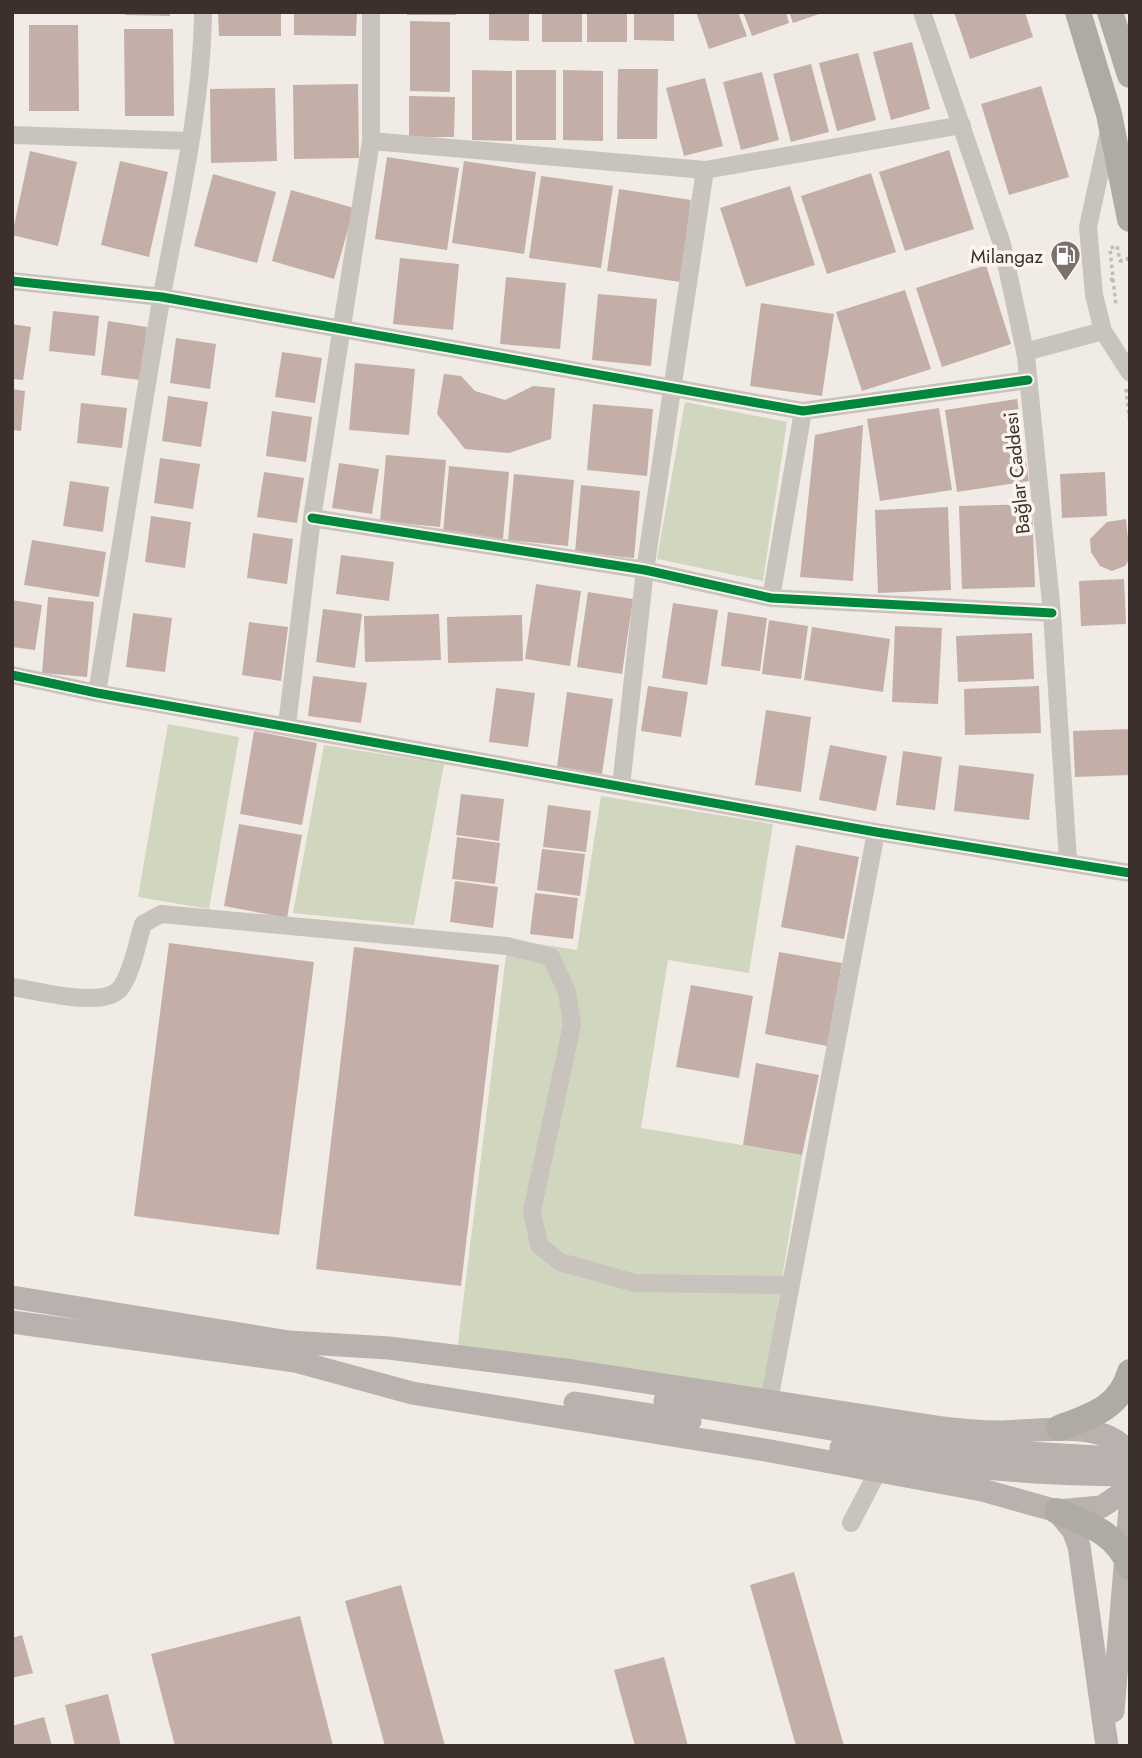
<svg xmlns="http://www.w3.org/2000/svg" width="1142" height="1758" font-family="Jost,sans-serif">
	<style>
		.green { fill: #d1d6bf }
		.building { fill: #c3afa7 }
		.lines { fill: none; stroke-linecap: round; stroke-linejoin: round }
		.path { stroke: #c2bbb6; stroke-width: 3.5; stroke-dasharray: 3.5 3.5; stroke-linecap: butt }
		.minor { stroke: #c9c3be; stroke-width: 18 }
		.major { stroke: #b8b1ad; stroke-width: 23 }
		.highway { stroke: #afaaa4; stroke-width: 26 }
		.cycleway-casing { stroke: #fbf5ee; stroke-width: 13 }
		.cycleway { stroke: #00873e; stroke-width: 9 }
		.labels { text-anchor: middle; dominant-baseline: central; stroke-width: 7; stroke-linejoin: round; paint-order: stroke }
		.poi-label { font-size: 19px; fill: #3b302b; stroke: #fbf5ee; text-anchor: end }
		.street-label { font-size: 19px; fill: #3b302b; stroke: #fbf5ee }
	</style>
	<rect width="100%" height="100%" fill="#f0ebe5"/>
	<path class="green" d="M685,402L787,422L763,581L657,559Z
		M168,724L239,737L209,909L138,897Z
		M324,745L444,764L414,925L293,913Z
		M601,796L773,824L749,973L668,960L641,1128L802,1155L762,1402L457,1352L508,939L577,950Z"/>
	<path class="building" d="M125,12H170V16L125,15Z
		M218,12H281V36H219Z
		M294,12H357L356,36L294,35Z
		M407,12H456V15H407Z
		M489,12H529V41L489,40Z
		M542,12H582V42H542Z
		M587,12H627V42H587Z
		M634,12H674V41L634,40Z
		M696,12H738L747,36L709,49Z
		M743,12H786L789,23L752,36Z
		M789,12H822V13L793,23Z
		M954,12H1025L1033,37L970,59Z
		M410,21L450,22V92L410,91Z
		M29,25H78L79,111H29Z
		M124,29H173L174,116H125Z
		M912,42L930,109L891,120L873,52Z
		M858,53L876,120L837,131L819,63Z
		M811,64L829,132L791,142L773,74Z
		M618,69H658L657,139H617Z
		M472,70L512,71V141L472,140Z
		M516,70H556V140H516Z
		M563,70L603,71V141L563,140Z
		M762,72L779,140L741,150L723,82Z
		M705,78L723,146L684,156L666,88Z
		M358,84L359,158L294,159L293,85Z
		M1041,86L1069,177L1009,195L981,104Z
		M275,88L277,161L211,163L210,89Z
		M409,96L455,97L454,137H409Z
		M949,150L974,229L905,251L879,172Z
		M30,151L77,162L58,246L12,235Z
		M387,157L459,168L447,250L375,239Z
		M120,161L168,172L149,257L101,245Z
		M464,161L536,172L524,254L452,243Z
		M871,173L896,252L827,274L801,196Z
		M213,174L276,192L257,263L194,246Z
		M541,176L613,186L601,268L529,258Z
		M790,186L815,265L746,287L720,208Z
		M619,189L691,200L680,282L607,271Z
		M291,190L354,208L334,279L272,261Z
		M400,258L459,264L453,330L393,324Z
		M986,265L1011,344L942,367L916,288Z
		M506,277L566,283L560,349L500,344Z
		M905,290L931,369L862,391L836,312Z
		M598,294L657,299L651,366L592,360Z
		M761,303L834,314L822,396L750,386Z
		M53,311L99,316L95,356L49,351Z
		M108,321L147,327L140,380L101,375Z
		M12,324L31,327L23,380L12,379Z
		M176,338L216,344L210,389L170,383Z
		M282,352L322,358L315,403L275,397Z
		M355,363L415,369L409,435L349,430Z
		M444,374L461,376L475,391L505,400L533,386L555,388L551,439L509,453L465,449L437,414Z
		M12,389L25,391L21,431L12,430Z
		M168,396L208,402L201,447L162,441Z
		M1017,399L1029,481L957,492L945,410Z
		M81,403L127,408L122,448L77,443Z
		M593,404L653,409L647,476L587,470Z
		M939,408L952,490L880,501L867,419Z
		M272,411L312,417L306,462L266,456Z
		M863,425L853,581L800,577L815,435Z
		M386,455L446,460L440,527L380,521Z
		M160,458L200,464L193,509L154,503Z
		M339,463L379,469L372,514L332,508Z
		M449,466L509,472L503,539L443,533Z
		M264,472L304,478L297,523L257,517Z
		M1105,472L1107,516L1062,518L1060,474Z
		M514,474L574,480L568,546L508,540Z
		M70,481L109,487L103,532L63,526Z
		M581,485L640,491L634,558L575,552Z
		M1032,504L1035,587L962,589L959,506Z
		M948,507L951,590L878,593L875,510Z
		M151,516L191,522L185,568L145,562Z
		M1126,519L1130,558L1125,566L1112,571L1100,566L1091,552L1090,539L1107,522Z
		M253,533L293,539L287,584L247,578Z
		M32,540L106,552L99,597L24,585Z
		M341,555L394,562L389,601L336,594Z
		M1124,579L1126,624L1081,626L1079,581Z
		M536,584L581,591L570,666L525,659Z
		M588,592L633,599L622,674L577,667Z
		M48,597L94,602L87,677L42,673Z
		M12,600L42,605L35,650L12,647Z
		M673,603L718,610L707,685L662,678Z
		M323,609L362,614L355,668L316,662Z
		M728,612L767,618L760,671L721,666Z
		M133,613L172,618L165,672L126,667Z
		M439,614L441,660L365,662L364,616Z
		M522,615L523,661L448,663L447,617Z
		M769,620L808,626L801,679L762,674Z
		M249,622L288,627L281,681L242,675Z
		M895,626L942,628L938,704L892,702Z
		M812,627L890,639L883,692L804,680Z
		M1032,633L1034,679L958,682L956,636Z
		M313,676L367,683L361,723L308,716Z
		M648,686L688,692L681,737L641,731Z
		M1039,686L1041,733L965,735L964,689Z
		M496,688L535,693L528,747L489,742Z
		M567,692L613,699L602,774L557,767Z
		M766,710L811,717L801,792L755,785Z
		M1130,729V775L1075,777L1073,731Z
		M254,731L317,743L302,825L240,814Z
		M830,745L887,756L876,811L819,800Z
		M903,751L942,757L935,810L896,805Z
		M959,765L1034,774L1029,820L954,811Z
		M461,794L504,799L499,841L456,835Z
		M548,805L591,811L586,852L543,847Z
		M239,824L302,835L287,918L224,906Z
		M457,837L500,843L495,884L452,879Z
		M796,845L859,857L844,939L781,927Z
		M542,849L585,854L580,896L537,890Z
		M455,881L498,887L493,928L450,922Z
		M535,893L578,898L573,939L530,934Z
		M169,943L314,962L279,1235L134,1216Z
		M354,947L499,965L461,1286L316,1269Z
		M779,952L842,963L827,1046L765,1034Z
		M691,985L753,996L739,1078L676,1067Z
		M756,1063L819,1075L802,1155L743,1145Z
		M794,1572L844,1746H796L750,1585Z
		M401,1585L445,1746H385L345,1601Z
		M300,1616L333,1746H175L151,1654Z
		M22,1635L33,1673L12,1678V1638Z
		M664,1657L688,1746H635L614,1670Z
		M108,1694L121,1746H75L65,1705Z
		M44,1717L52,1746H12V1726Z"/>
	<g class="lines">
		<path class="path" d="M1113,279L1116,305
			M1110,280L1113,279L1110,248L1117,246L1120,261L1130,258
			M1126,389L1130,424"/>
		<path class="minor" d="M922,12L1002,244L1026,356L1052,613L1068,861
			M12,135L190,141
			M1108,135L1088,227L1094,295L1103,331L1130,373
			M371,141L705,170L962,125
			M12,281L162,297L803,411L1028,380
			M1025,352L1103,331
			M312,518L645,570L771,598L1052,613
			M771,598L803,411
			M12,675L97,693L876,832L1130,873
			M97,693C119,560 139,427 162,295C179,202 202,107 203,12
			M287,725L312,518L371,141V12
			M621,786L645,570L705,170
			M12,987C37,990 107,1011 122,986C133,969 137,943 143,924L161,914L507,946L551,957L567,992L572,1025L532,1211L539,1245L560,1262L635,1283L791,1285
			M769,1401L876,832
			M851,1523L878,1471"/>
		<path class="major" d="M12,1297L289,1342L389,1348L573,1371L943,1428C961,1430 980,1432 998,1432C1033,1432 1113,1416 1130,1458
			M12,1322L295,1361L412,1393L765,1450L982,1490L1057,1511L1101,1507L1130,1488
			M665,1401L945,1448L1130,1459
			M575,1403L690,1421
			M841,1448C936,1467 1033,1474 1130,1475
			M1057,1511L1073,1530L1079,1546L1107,1746
			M1113,1711L1130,1508"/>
		<path class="highway" d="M1078,12L1109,114L1130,219
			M1110,12L1130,75
			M1059,1428C1091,1416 1120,1408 1130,1372
			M1057,1511C1088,1524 1117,1533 1130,1567"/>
		<defs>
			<path id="cycleway" d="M12,281L162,297L803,411L1028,380
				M312,518L645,570L771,598L1052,613
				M12,675L97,693L876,832L1130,873"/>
		</defs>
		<use href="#cycleway" class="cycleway-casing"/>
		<use href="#cycleway" class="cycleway"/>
	</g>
	<defs>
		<symbol id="fuel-pin" viewBox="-11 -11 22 30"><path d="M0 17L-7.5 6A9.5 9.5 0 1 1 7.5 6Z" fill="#7a716c" stroke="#fbf5ee"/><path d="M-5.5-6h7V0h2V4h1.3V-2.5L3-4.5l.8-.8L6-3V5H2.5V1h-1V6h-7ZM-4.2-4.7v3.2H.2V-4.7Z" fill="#fff"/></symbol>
	</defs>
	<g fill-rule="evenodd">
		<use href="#fuel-pin" x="1048" y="238" width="35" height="47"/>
	</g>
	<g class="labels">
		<g class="poi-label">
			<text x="1043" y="256">Milangaz</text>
		</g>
		<g class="street-label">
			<text transform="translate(1017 473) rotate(-96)">Bağlar Caddesi</text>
		</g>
	</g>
	<rect width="1142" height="1758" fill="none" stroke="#3b302b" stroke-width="28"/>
</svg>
